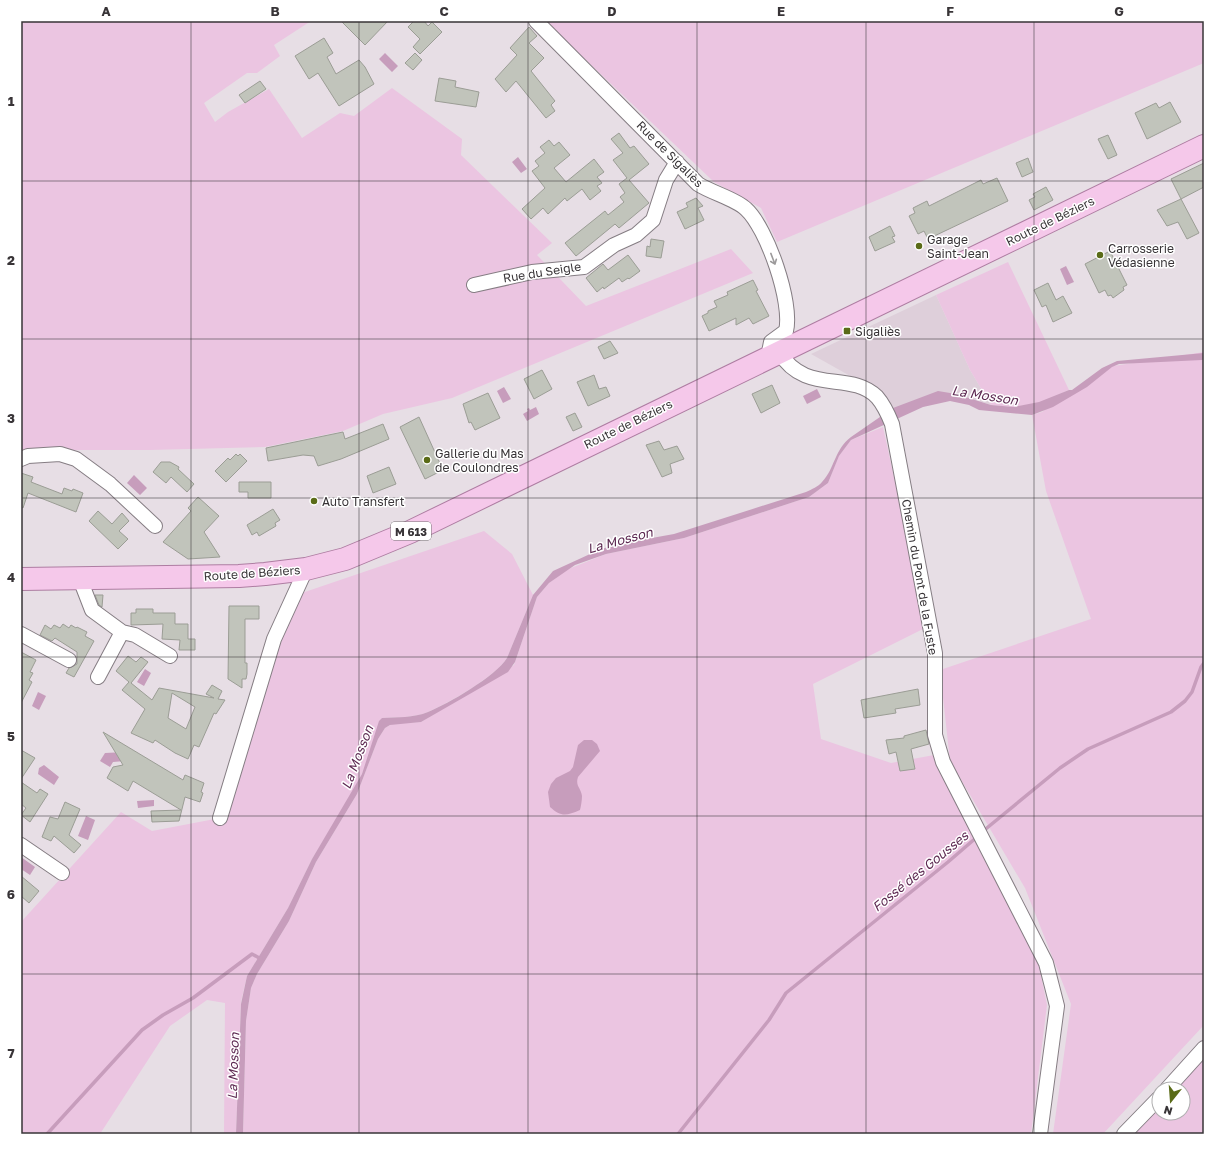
<svg xmlns="http://www.w3.org/2000/svg" width="1225" height="1155" font-family="'Golos Text',sans-serif">
	<style>
		.built { fill: #decfda }
		.green { fill: #ebc5e1 }
		.water { fill: #c79dbc }
		.lines { fill: none; stroke-linecap: round; stroke-linejoin: round }
		.stream { stroke: #c79dbc; stroke-width: 3.5 }
		.building { fill: #c1c4bb; stroke: #9b9d95; fill-rule: evenodd }
		.minor-casing { stroke: #857d83; stroke-width: 16 }
		.primary-casing { stroke: #ae7da2; stroke-width: 24 }
		.minor { stroke: #fff; stroke-width: 14 }
		.primary { stroke: #f5c8ea; stroke-width: 22 }
		.oneway { stroke: #9c9a9b }
		.grid { fill: none; stroke: #383437; stroke-width: 1; stroke-opacity: 0.55 }
		.poi-dot { fill: #5a6b17; stroke: #fff; stroke-width: 1.5 }
		.labels { text-anchor: middle; dominant-baseline: central; stroke-width: 3; stroke-linejoin: round; paint-order: stroke }
		.shield { fill: #fff; stroke: #747173; stroke-width: 1 }
		.shield-label { font-size: 11px; font-weight: bold; fill: #383437 }
		.street-label { font-size: 12px; fill: #383437; stroke: #fff }
		.poi-label { font-size: 12px; fill: #383437; stroke: #fff; text-anchor: start }
		.water-label { font-size: 13px; font-style: italic; fill: #5d2952; stroke: #fff }
		.neatline { fill: none; stroke: #383437; stroke-width: 1.5 }
		.grid-label { font-size: 13px; text-anchor: middle; font-weight: bold; fill: #383437 }
	</style>
	<rect width="100%" height="100%" fill="#e7dee5"/>
	<path class="built" d="M936,295L970,370L991,405L956,394L893,408L877,391L811,354Z"/>
	<path class="green" d="M21,21H311L274,45L280,56L257,73H247L204,103L215,122L228,112L269,89L302,138L340,113L354,116L392,88L462,139L461,155L552,243L537,255L586,306L731,249L753,273L452,398L383,414L343,431L265,447L150,450H21Z
		M545,21H1204V63L777,242L761,208L714,182Z
		M1008,262L1069,390L1039,403L1014,407L991,405L970,370L936,295Z
		M1204,352V1025L1103,1134H1053L1071,1004L1025,888L950,761L940,670L1091,619L1046,491L1032,415L1042,412L1107,367Z
		M883,427L927,627L813,684L821,739L891,763L934,755L982,855L1038,961L1047,1005L1031,1134H243L246,1021L251,988L257,974L289,921L316,862L357,794L378,739L385,728L394,723L421,722L514,665L537,597L549,583L566,570L606,554L684,538L809,497L828,483L839,456L851,440Z
		M484,531L512,554L533,595L507,658C496,676 449,703 428,712C414,718 396,717 382,718L365,767L357,785L312,859L288,908L247,976L241,1002L236,1134H224L225,1003L207,1000L170,1026L100,1134H21V922L121,812L152,831L220,818L277,640L299,594Z
		M1204,1057V1134H1129L1159,1103V1113H1183V1089H1173Z"/>
	<path class="water" d="M385,53L398,66L392,72L379,59Z
		M518,157L527,169L521,173L512,162Z
		M1066,266L1074,282L1067,285L1060,269Z
		M1204,353V359L1202,360L1119,364L1112,367L1087,387L1053,407L1032,415L979,410L969,405L950,401L923,407L851,440L839,456L828,483L809,497L684,538L606,554L575,565L549,583L537,597L515,662L508,672L421,722L390,725L385,728L378,739L357,794L316,862L289,921L257,974L251,988L246,1021L243,1133V1134H236L241,1004L247,976L288,908L312,859L362,774L379,721L382,718C396,717 414,718 428,712C448,704 496,676 507,658L533,595L553,571L601,549L624,543L674,534L806,492C812,489 818,487 822,482C835,468 834,450 851,437L893,408L938,391L956,394L991,405L1014,407L1039,402L1069,390H1072L1102,368L1117,361Z
		M504,387L511,399L503,403L497,391Z
		M817,389L821,397L807,404L803,396Z
		M536,407L539,414L527,421L523,414L528,411L527,409L529,408L530,410Z
		M134,475L147,488L140,495L127,483Z
		M145,669L151,673L144,686L137,682Z
		M38,692L46,696L39,710L32,706Z
		M584,740H592L597,744L600,751L578,777C575,786 581,788 582,796C582,800 581,806 580,810C566,816 561,817 550,807L548,792L551,784L556,778L570,771L573,767L578,745Z
		M125,752V761L113,762L110,767L100,761L105,753Z
		M44,765L59,777L54,785L38,774L39,768Z
		M154,800V806L138,808L137,801Z
		M86,816L95,820L88,840L78,836Z
		M21,857L35,867L30,875L21,869Z"/>
	<g class="lines">
		<path class="stream" d="M982,832L1060,768L1088,749L1171,712L1185,701L1192,692L1201,667L1204,663
			M47,1134L142,1030L163,1015L193,998L252,954L261,959
			M678,1134L769,1020L786,993L948,862L977,837"/>
	</g>
	<path class="building" d="M341,21H388L365,45Z
		M414,21H424L428,26L432,22L442,32L420,54L413,47L420,39L408,27Z
		M529,27L537,36L529,43L544,58L531,71L555,101L551,105L555,111L546,118L516,81L506,92L495,79L517,55L510,48Z
		M324,38L333,53L327,57L336,74L359,60L365,67L374,84L339,106L318,73L309,79L295,56Z
		M415,53L422,60L413,70L405,63Z
		M439,78L456,81L455,87L479,92L476,107L435,101Z
		M260,81L266,89L245,103L239,95Z
		M1170,102L1181,122L1147,139L1135,113L1156,103L1159,108Z
		M619,133L630,148L634,146L649,164L629,180L649,203L619,228L615,224L576,256L565,243L605,211L608,215L624,202L620,197L625,193L619,184L627,178L613,160L623,153L611,139Z
		M1108,135L1117,155L1108,159L1098,139Z
		M549,140L554,146L559,142L570,155L554,168L566,182L594,159L604,172L597,177L602,183L597,186L601,191L590,200L582,189L567,201L565,198L548,214L543,208L531,219L522,209L545,188L532,171L539,166L535,161L545,153L540,147Z
		M1028,158L1033,172L1022,177L1016,163Z
		M1204,163V187L1181,199L1171,179Z
		M997,178L1008,201L928,239L924,231L918,234L909,216L915,213L913,208L927,201L929,206L981,180L983,184Z
		M1046,187L1053,200L1034,210L1029,200L1035,197L1033,194Z
		M696,198L703,206L698,208L704,220L685,229L677,212L688,207L686,203Z
		M1181,199L1199,233L1187,239L1178,222L1167,226L1157,210Z
		M890,226L895,236L892,237L895,242L875,251L869,237Z
		M651,239L664,241L661,258L646,256L647,246L650,247Z
		M1110,251L1127,285L1123,287L1124,290L1113,298L1111,295L1108,296L1105,290L1099,293L1085,264Z
		M628,255L640,271L629,279L628,278L622,282L619,278L604,289L603,287L597,292L586,278L603,264L608,270Z
		M753,280L758,290L756,291L769,316L753,324L749,318L736,325V318L709,331L702,316L708,313V311L717,307L714,301L728,295L727,292Z
		M1048,283L1056,300L1063,296L1072,313L1053,322L1046,305L1042,307L1034,290Z
		M610,341L618,353L604,359L598,347Z
		M542,370L552,389L534,399L524,379Z
		M594,375L599,389L606,387L610,396L588,406L577,382Z
		M772,385L780,403L761,413L752,394Z
		M488,393L500,418L475,430L471,422L469,423L463,404Z
		M575,413L582,427L573,431L566,417Z
		M419,417L443,470L425,479L400,427Z
		M383,424L389,439L341,459L318,466L314,456L303,455L268,461L266,448L343,432L345,439Z
		M659,441L664,450L677,446L684,459L670,464L672,473L662,477L646,445Z
		M236,454L238,456L240,454L247,461L226,482L215,471L228,458L230,460Z
		M161,462H170L179,467L178,469L194,484L187,492L171,477L166,483L153,472Z
		M389,467L396,484L373,493L367,476Z
		M21,473L33,477L31,482L62,494L64,488L72,491L73,489L83,493L76,512L28,493L23,508L21,507Z
		M239,482H271V498H248V492H239Z
		M198,497L219,516L204,532L220,557L188,559L163,542L191,511L188,508Z
		M273,509L280,520L275,523L276,526L259,536L257,532L252,535L247,525Z
		M98,511L112,524L122,513L129,521L119,531L128,539L118,549L89,521Z
		M95,595H103L102,607L99,605Z
		M229,606H259V619H245V663H247V674L246,679H242V688L228,679Z
		M136,609H153V613H175V624H188V639H195V650H179L180,640L162,639L163,624L131,625V613H136Z
		M63,624L69,628L71,625L76,628L77,627L87,632L85,636L94,641L74,677L66,673L69,668L77,664V652L55,638L52,641L40,635L45,625L51,629L54,625L60,628Z
		M21,652L36,660L30,672L33,673L29,680L32,682L21,703Z
		M128,656L136,662L141,657L148,662L131,683L152,700L159,688L214,698L206,694L212,685L222,691L218,699L225,700L216,714L214,713L199,747L194,745L188,759L175,753L155,740L153,743L131,733L145,709L122,690L129,682L116,671ZM172,693L195,707L186,729L168,718Z
		M918,689L920,705L895,709L896,713L864,718L861,700Z
		M926,730L929,744L911,749L915,769L900,771L896,752L889,754L886,740L904,738V736Z
		M103,732L183,780L185,775L204,783L201,792L203,793L200,802L185,797L179,821L152,822L151,811L181,810L133,781L128,791L107,778L113,767L123,765Z
		M21,750L35,758L21,779Z
		M21,782L37,793L40,789L48,794L30,822L21,815L26,808L21,804Z
		M65,802L80,809L69,835L81,845L74,853L54,836L51,841L42,837L50,817L58,819Z
		M21,876L39,891L29,903L21,896Z"/>
	<g class="lines">
		<defs>
			<path id="minor" d="M536,21L698,184C712,193 736,199 746,209C767,228 793,303 786,331L771,342L768,357
				M474,285L532,272L584,267L614,245L636,235L653,220L666,180L677,162
				M779,352C806,396 850,370 877,397C884,405 888,414 892,424L935,653V735L943,762L1046,963L1057,1006L1040,1134
				M21,459L28,456L60,454L76,459L110,484L155,526
				M80,579L92,610L122,632L98,677
				M122,632L135,635L170,656
				M21,634L69,660
				M220,818L274,639L306,569
				M21,845L62,873
				M1167,1089L1204,1048
				M1124,1134L1159,1098"/>
			<path id="primary" d="M21,579L239,576L265,574L306,569L345,559L410,532L1204,146"/>
		</defs>
		<use href="#minor" class="minor-casing"/>
		<use href="#primary" class="primary-casing"/>
		<use href="#minor" class="minor"/>
		<use href="#primary" class="primary"/>
	</g>
	<defs><path id="oneway-shaft" d="M-6 0H5M1.5-3L5.5 0L1.5 3" fill="none" stroke-width="1.6" stroke-linecap="round" stroke-linejoin="round"/></defs>
	<use class="oneway" href="#oneway-shaft" transform="translate(773 259) rotate(69)"/>
	<path class="grid" d="M191,21V1134M359,21V1134M528,21V1134M697,21V1134M866,21V1134M1034,21V1134M21,181H1204M21,339H1204M21,498H1204M21,657H1204M21,816H1204M21,974H1204"/>
	<g class="poi-dot">
		<circle cx="919" cy="246" r="4"/>
		<circle cx="1100" cy="255" r="4"/>
		<rect x="843" y="327" width="8" height="8" rx="2"/>
		<circle cx="427" cy="460" r="4"/>
		<circle cx="314" cy="501" r="4"/>
	</g>
	<g class="labels">
		<rect class="shield" x="391" y="522" width="40" height="18" rx="3"/>
		<g class="shield-label">
			<text x="411" y="531">M 613</text>
		</g>
		<g class="street-label">
			<text transform="translate(670 154) rotate(45)">Rue de Sigaliès</text>
			<text transform="translate(1050 221) rotate(-26)">Route de Béziers</text>
			<text transform="translate(542 272) rotate(-9)">Rue du Seigle</text>
			<text transform="translate(628 424) rotate(-26)">Route de Béziers</text>
			<text transform="translate(252 573) rotate(-4)">Route de Béziers</text>
			<text transform="translate(920 577) rotate(80)">Chemin du Pont de la Fuste</text>
		</g>
		<g class="poi-label">
			<text x="927" y="239">Garage<tspan x="927" dy="14">Saint-Jean</tspan></text>
			<text x="1108" y="248">Carrosserie<tspan x="1108" dy="14">Védasienne</tspan></text>
			<text x="855" y="331">Sigaliès</text>
			<text x="435" y="453">Gallerie du Mas<tspan x="435" dy="14">de Coulondres</tspan></text>
			<text x="322" y="501">Auto Transfert</text>
		</g>
		<g class="water-label">
			<text transform="translate(985 395) rotate(9)">La Mosson</text>
			<text transform="translate(620 540) rotate(-15)">La Mosson</text>
			<text transform="translate(357 757) rotate(-69)">La Mosson</text>
			<text transform="translate(920 871) rotate(-39)">Fossé des Gousses</text>
			<text transform="translate(233 1066) rotate(-88)">La Mosson</text>
		</g>
	</g>
	<rect width="1225" height="1155" fill="none" stroke="#ffffff" stroke-width="44"/>
	<g transform="translate(1171 1101) rotate(197)"><circle r="19" fill="#ffffff" stroke="#afaeaf"/>
	<path d="M0-3L7 15L0 10L-7 15Z" fill="#5a6b17"/>
	<text y="-6" font-size="11" font-weight="bold" text-anchor="middle" fill="#383437">N</text>
	</g>
	<rect x="22" y="22" width="1181" height="1111" class="neatline"/>
	<g class="grid-label">
		<text x="106" y="16">A</text>
		<text x="275" y="16">B</text>
		<text x="444" y="16">C</text>
		<text x="612" y="16">D</text>
		<text x="781" y="16">E</text>
		<text x="950" y="16">F</text>
		<text x="1119" y="16">G</text>
		<text x="11" y="106">1</text>
		<text x="11" y="265">2</text>
		<text x="11" y="423">3</text>
		<text x="11" y="582">4</text>
		<text x="11" y="741">5</text>
		<text x="11" y="899">6</text>
		<text x="11" y="1058">7</text>
	</g>
</svg>
